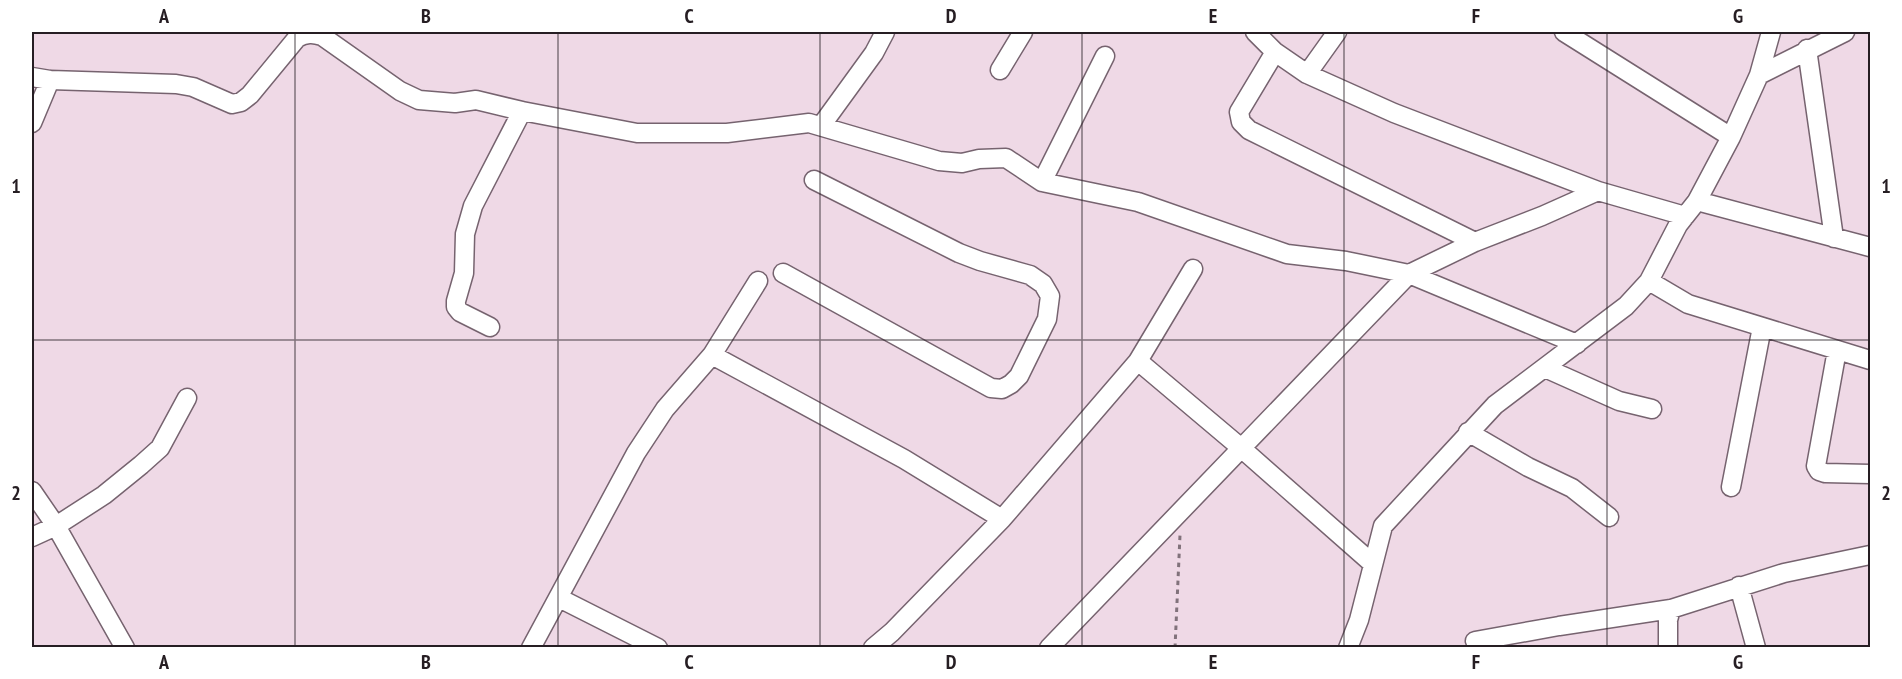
<svg xmlns="http://www.w3.org/2000/svg" width="1902" height="679" font-family="'PT Sans Narrow',sans-serif">
	<style>
		.lines { fill: none; stroke-linecap: round; stroke-linejoin: round }
		.minor-casing { stroke: #76636f; stroke-width: 21 }
		.path { stroke: #81727b; stroke-width: 3; stroke-dasharray: 4.5 4.5; stroke-linecap: butt }
		.minor { stroke: #fff; stroke-width: 18 }
		.grid { fill: none; stroke: #261e23; stroke-width: 1.5; stroke-opacity: 0.55 }
		.neatline { fill: none; stroke: #261e23; stroke-width: 2 }
		.grid-label { font-size: 20px; text-anchor: middle; font-weight: bold; fill: #261e23 }
	</style>
	<rect width="100%" height="100%" fill="#efd9e6"/>
	<g class="lines">
		<defs>
			<path id="minor" d="M1255,32L1275,52L1307,74L1394,113L1598,191
				M1564,32L1731,137
				M1807,49L1834,238
				M1275,52L1239,112L1241,122L1249,130L1475,242
				M1000,70L1023,32
				M1307,74L1337,32
				M1759,75L1845,32
				M32,77L50,80L176,84L193,87L232,104L241,102L250,95L297,38C306,33 313,33 322,36L400,91L419,100L455,103L476,100L522,111L637,133H727L809,123L939,161L962,163L979,159L1006,158L1042,182L1138,202L1287,254L1346,261L1409,274L1577,344
				M32,123L50,80
				M821,126L874,53L885,32
				M1042,182L1105,56
				M1697,201L1870,247
				M783,273L991,388L1002,389L1011,384L1019,376L1047,319L1050,296L1043,284L1030,275L980,261L959,253L814,180
				M1649,281L1688,304L1870,360
				M490,327L460,312L456,307V301L464,273L465,234L473,206L522,111
				M1837,350L1816,466L1819,471L1825,473L1870,474
				M712,355L904,459L1002,519
				M1138,361L1240,447L1373,564
				M1545,368L1619,401L1652,409
				M1468,432L1528,467L1572,488L1609,517
				M1731,487L1762,327
				M32,491L56,526L125,648
				M32,537L56,526L104,495L141,465L160,448L187,398
				M1739,586L1756,648
				M559,598L658,648
				M1475,641L1559,626L1671,609
				M531,648L636,453L665,409L712,355L758,281
				M873,648L892,632L1002,519L1138,361L1193,269
				M1049,648L1409,274L1475,242L1542,216L1598,191L1685,216
				M1348,648L1359,620L1383,526L1495,405L1626,306L1649,281L1678,225L1697,201L1731,137L1759,75L1771,32
				M1668,648V620L1671,609L1784,573L1870,555"/>
		</defs>
		<use href="#minor" class="minor-casing"/>
		<path class="path" d="M1175,648L1180,535"/>
		<use href="#minor" class="minor"/>
	</g>
	<path class="grid" d="M295,32V648M558,32V648M820,32V648M1082,32V648M1344,32V648M1607,32V648M32,340H1870"/>
	<rect width="1902" height="679" fill="none" stroke="#ffffff" stroke-width="66"/>
	<rect x="33" y="33" width="1836" height="613" class="neatline"/>
	<g class="grid-label">
		<text x="164" y="23">A</text>
		<text x="426" y="23">B</text>
		<text x="689" y="23">C</text>
		<text x="951" y="23">D</text>
		<text x="1213" y="23">E</text>
		<text x="1476" y="23">F</text>
		<text x="1738" y="23">G</text>
		<text x="16" y="193">1</text>
		<text x="1886" y="193">1</text>
		<text x="16" y="500">2</text>
		<text x="1886" y="500">2</text>
		<text x="164" y="669">A</text>
		<text x="426" y="669">B</text>
		<text x="689" y="669">C</text>
		<text x="951" y="669">D</text>
		<text x="1213" y="669">E</text>
		<text x="1476" y="669">F</text>
		<text x="1738" y="669">G</text>
	</g>
</svg>
